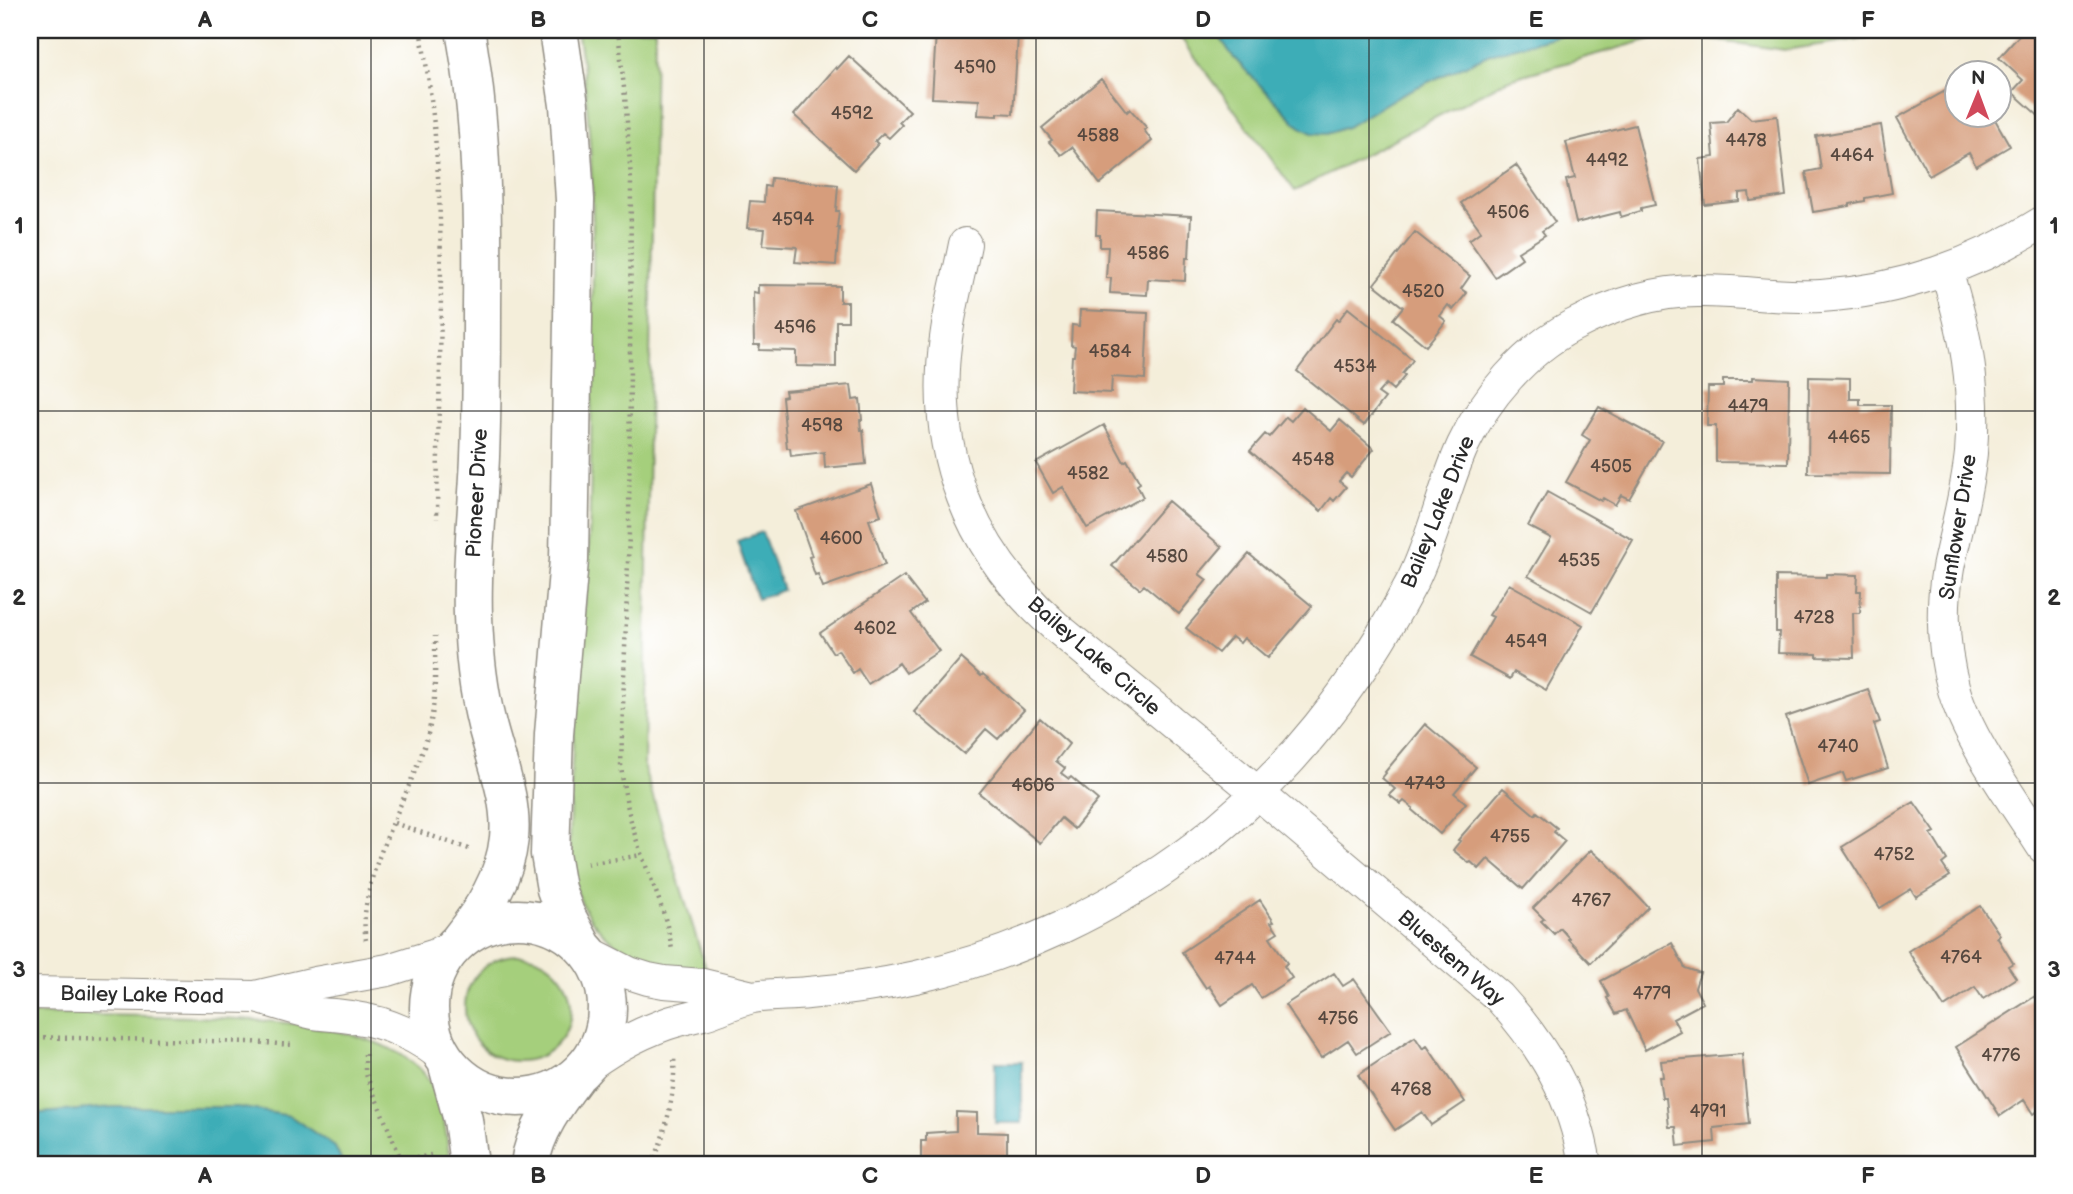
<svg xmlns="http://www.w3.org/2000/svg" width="2073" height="1194" font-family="'Balsamiq Sans',sans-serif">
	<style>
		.green { fill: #a5cf7b; stroke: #687d53; stroke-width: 2 }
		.water { fill: #3dadb7; stroke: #346c71; stroke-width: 2 }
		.building { fill: #d69d7c }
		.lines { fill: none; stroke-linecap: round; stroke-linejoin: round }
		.minor-casing { stroke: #908c82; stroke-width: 34 }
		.tertiary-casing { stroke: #908c82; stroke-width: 41 }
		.path { stroke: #908c82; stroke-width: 4.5; stroke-dasharray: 2 5; stroke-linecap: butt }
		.minor { stroke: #fff; stroke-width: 32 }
		.tertiary { stroke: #fff; stroke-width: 38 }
		.grid { fill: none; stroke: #2b2b2b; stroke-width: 2; stroke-opacity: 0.55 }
		.labels { text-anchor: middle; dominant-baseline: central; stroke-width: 5; stroke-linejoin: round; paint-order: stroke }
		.number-label { font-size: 18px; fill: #56483f }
		.street-label { font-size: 21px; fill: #2b2b2b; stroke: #fff }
		.neatline { fill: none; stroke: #2b2b2b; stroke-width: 2.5 }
		.grid-label { font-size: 23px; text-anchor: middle; font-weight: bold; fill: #2b2b2b }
	</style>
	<rect width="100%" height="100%" fill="#fff"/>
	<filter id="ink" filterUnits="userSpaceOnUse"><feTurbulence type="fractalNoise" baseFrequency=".0143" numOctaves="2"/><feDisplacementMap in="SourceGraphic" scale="14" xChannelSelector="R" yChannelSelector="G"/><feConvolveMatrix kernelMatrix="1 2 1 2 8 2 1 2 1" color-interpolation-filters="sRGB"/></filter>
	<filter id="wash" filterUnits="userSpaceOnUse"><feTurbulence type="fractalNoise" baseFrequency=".00686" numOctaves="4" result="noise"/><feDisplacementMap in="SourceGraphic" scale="28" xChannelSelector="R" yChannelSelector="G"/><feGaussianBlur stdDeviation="1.57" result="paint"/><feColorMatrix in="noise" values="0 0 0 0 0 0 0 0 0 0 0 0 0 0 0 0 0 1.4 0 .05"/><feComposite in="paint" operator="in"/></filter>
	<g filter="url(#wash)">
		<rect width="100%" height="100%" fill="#f4eeda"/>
		<path class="green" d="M577,30H655L644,768L706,969C657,968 605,952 582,904C565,868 569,828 571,790C573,712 583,635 588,558C592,487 591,417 592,346C594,240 595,135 577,30Z
			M1175,30H1879L1865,38L1785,50L1668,34L1509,79L1295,191Z
			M465 1008a53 53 0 1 1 106 0a53 53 0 1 1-106 0Z
			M30,1014C71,1015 112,1015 153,1016C224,1018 368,1017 420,1069C442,1091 447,1135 450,1164H30Z"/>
		<path class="water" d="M1215,30H1579L1490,54L1400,95L1347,127L1327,134L1312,133L1300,127L1234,58Z
			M762,532L783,590L757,599L737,541Z
			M995,1062H1022V1123H995Z
			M113,1107H238L290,1116L335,1147L343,1164H30V1114Z"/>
		<g id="blocks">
			<path class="building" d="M2024,30H2043L2042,119L2012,92L2023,80L1999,58Z
				M936,32L1018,36L1013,114L998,113V116L978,115L979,100L932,98Z
				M849,56L910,111L899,122L902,125L889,138L883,133L875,141L878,144L854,170L794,115L836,67L837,69Z
				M1101,79L1127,112L1130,109L1147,128L1144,130L1152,141L1100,184L1072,147L1061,155L1049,142L1052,140L1042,128Z
				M1958,84V116H1993L2010,146L1976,166L1969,153L1929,176L1897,118Z
				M1738,107L1751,119L1777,116L1786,196L1750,201L1749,192L1739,193V201L1705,205L1700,159L1714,157L1711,123L1726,122Z
				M1635,125L1655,205L1641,208V211L1621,217L1620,212L1576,223L1566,180L1575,178L1566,142Z
				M1881,125L1892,193L1865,198V201L1850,204V206L1813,212L1806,172L1821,169L1816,136Z
				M1516,165L1555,222L1542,231L1545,235L1518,252L1522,258L1495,277L1469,240L1481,231L1461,203Z
				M771,178L838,185L836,211H839L837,227H839L836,265L795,262L797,247L763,245L765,229L747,228L750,201L764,202L765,186L770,187Z
				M1097,211L1191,216L1189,258H1186L1185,281L1148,279L1147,295L1110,293L1111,278H1106L1108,247H1100V235H1096Z
				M1415,232L1470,276L1461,289L1467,293L1453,310L1448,305L1440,316L1446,321L1426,346L1393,319L1403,307L1374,284Z
				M758,285L840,286V302H848V321H836V367L796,366V351L759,350L760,345H754L753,292L758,293Z
				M1348,308L1413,360L1402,374L1405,376L1393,390L1386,384L1378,393L1385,398L1364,425L1297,371L1336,319L1338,321Z
				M1080,310L1148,313L1145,379L1112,377L1111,393L1070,391L1072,356H1074L1075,346L1071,345L1072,325L1079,326Z
				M1753,377L1789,379L1788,463L1716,462V426H1707L1708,387H1723V380H1753Z
				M1809,377L1850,378V399H1860V405H1891L1890,474L1808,473Z
				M851,385L853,400L860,399L862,420H860L861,430H863L866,464L825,468L824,452L791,456L790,448H787L782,397L786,396L785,391Z
				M1303,407L1331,431L1340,420L1374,449L1351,477L1346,473L1339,481L1346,487L1334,501L1331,498L1321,511L1250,451L1265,434L1269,437L1286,417L1291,421Z
				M1599,407L1662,441L1629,499L1621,495L1615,505L1603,498L1601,501L1566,482L1590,440L1582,435Z
				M1104,425L1124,462L1127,460L1140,483L1137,485L1143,497L1087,528L1063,487L1053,493L1036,463Z
				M871,484L881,516L869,520L885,565L823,587L818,574L815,575L809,557L812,556L796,511Z
				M1547,492L1633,540L1592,612L1528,576L1551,538L1528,526Z
				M1168,501L1222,547L1199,574L1207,580L1179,614L1144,585L1140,589L1112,566Z
				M1249,554L1312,606L1268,658L1244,638L1240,643L1232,637L1218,653L1186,628Z
				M1827,574L1858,575L1857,591H1861L1860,613H1853L1854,658L1817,657V654L1778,653L1779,632H1776V576L1827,577Z
				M904,576L925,603L911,613L939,651L906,673L899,663L868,684L858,669L853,673L838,650L833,653L820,633Z
				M1509,584L1583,625L1546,690L1514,672L1510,679L1470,657L1493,617L1489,615Z
				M961,658L981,676L983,674L1024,710L998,739L986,729L964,754L914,712Z
				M1868,689L1880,722L1874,724L1888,768L1846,781L1843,773L1808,785L1786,717Z
				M1040,718L1069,744L1056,761L1065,768L1061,773L1069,779L1071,777L1098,800L1074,829L1061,818L1040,843L979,793Z
				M1425,724L1476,767L1454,793L1466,803L1440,834L1412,810L1413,808L1404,801L1401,804L1389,795L1395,789L1382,778L1386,773L1385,772Z
				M1503,788L1535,815L1537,812L1557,828L1554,832L1565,841L1523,889L1488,859L1479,869L1471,862L1469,863L1453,850L1460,841L1458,840Z
				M1914,802L1935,832L1931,834L1947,860L1942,864L1950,876L1916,897L1911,889L1880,908L1842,847Z
				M1591,850L1602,860L1603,859L1648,907L1591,963L1568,939L1569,938L1560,928L1554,934L1541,921L1544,919L1533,908Z
				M1260,900L1274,921L1271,922L1278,932L1270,937L1287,963L1284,966L1292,978L1261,998L1252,985L1222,1005L1209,986L1206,988L1182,952Z
				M1980,906L2000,935L1997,937L2013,963L2008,966L2016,978L1983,999L1975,987L1944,1007L1908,951Z
				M1672,943L1685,968L1700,973L1695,988L1703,1003L1673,1019L1680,1031L1645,1050L1626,1010L1616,1014L1607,998L1609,997L1601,981Z
				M1334,973L1343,986L1354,979L1391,1031L1357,1053L1348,1040L1321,1058L1285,1005Z
				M2037,995L2043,1005V1040L2041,1041L2043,1046V1052L2041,1053L2043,1057V1108L2033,1114L2024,1100L2000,1116L1956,1047Z
				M1415,1037L1423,1049L1427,1046L1465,1102L1431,1125L1422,1112L1395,1130L1358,1075Z
				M1742,1054L1749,1124L1714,1128L1715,1142L1678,1146L1676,1127H1669L1666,1098H1662L1659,1077H1663L1661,1061Z
				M956,1112L977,1113V1132L1007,1133V1164H921V1141H926V1133L956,1131Z"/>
		</g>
	</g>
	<g filter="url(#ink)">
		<use href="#blocks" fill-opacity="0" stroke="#908c82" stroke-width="2"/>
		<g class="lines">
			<defs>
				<path id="minor" d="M965,244C959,275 950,307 946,338C930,452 970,551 1055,626L1259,794L1499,997C1544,1047 1574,1097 1585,1164
					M1946,270C1966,334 1976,385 1971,453C1967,492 1956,530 1948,568C1941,608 1943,651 1954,690C1969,742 2014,801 2043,847
					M586,951L629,973L648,979L664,982L703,985L753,997
					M30,993L255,997L315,983L388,970L436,955L457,943
					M260,998C277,1003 295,1009 313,1013C327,1015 342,1015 356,1018C387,1022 422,1038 445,1059
					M579,1073C605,1052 635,1035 666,1024C681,1019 696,1016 710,1012C724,1007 739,1000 753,997C771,994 790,995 808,993C844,990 880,985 916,977C1016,955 1113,909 1195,847C1289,775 1357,686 1412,582C1434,538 1443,489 1463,445C1485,398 1525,351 1572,326C1612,305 1657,290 1702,291C1742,291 1781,298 1821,296C1899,291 1977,264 2043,222"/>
				<path id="tertiary" d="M558,30L569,105L575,200L569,560L554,734L550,854L556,889L565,914L581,944
					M429 1008a89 89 0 1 1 178 0a89 89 0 1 1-178 0Z
					M459,941C483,911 505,878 509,838C513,800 496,761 487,725C478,689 474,652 473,615C471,562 478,509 480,457C482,407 482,358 482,309C483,215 482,122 465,30
					M447,1062L463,1120L469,1164
					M530,1164C534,1132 556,1102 575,1077"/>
			</defs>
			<use href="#minor" class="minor-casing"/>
			<use href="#tertiary" class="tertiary-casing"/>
			<path class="path" d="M420,30C452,191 438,356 437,519
				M618,30L626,107L631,180L629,532L621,765C624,796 631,826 642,856C654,887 667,916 672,950
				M394,823L472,850
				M587,864L642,855
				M366,940C355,881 411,795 427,737C437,704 435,670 435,636
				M30,1037L252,1042L294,1045
				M365,1054V1072L403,1164
				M402,1161L431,1155
				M653,1164C666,1130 676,1093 674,1056"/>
			<use href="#minor" class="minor"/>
			<use href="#tertiary" class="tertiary"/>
		</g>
	</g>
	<path class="grid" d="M371,30V1164M704,30V1164M1036,30V1164M1369,30V1164M1702,30V1164M30,411H2043M30,783H2043"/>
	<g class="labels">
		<g class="number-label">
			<text x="975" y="67">4590</text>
			<text x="852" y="113">4592</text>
			<text x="1098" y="135">4588</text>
			<text x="1746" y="140">4478</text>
			<text x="1852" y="155">4464</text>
			<text x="1607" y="160">4492</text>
			<text x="1508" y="212">4506</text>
			<text x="793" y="219">4594</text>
			<text x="1148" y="253">4586</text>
			<text x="1423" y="291">4520</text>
			<text x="795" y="327">4596</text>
			<text x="1110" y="351">4584</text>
			<text x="1355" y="366">4534</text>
			<text x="1748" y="406">4479</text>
			<text x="822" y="425">4598</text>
			<text x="1849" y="437">4465</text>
			<text x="1313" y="459">4548</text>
			<text x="1611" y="466">4505</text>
			<text x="1088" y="473">4582</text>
			<text x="841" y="538">4600</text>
			<text x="1167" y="556">4580</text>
			<text x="1579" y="560">4535</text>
			<text x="1814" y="617">4728</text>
			<text x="875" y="628">4602</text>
			<text x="1526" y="641">4549</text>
			<text x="1838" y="746">4740</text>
			<text x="1425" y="783">4743</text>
			<text x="1033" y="785">4606</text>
			<text x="1510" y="836">4755</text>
			<text x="1894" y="854">4752</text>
			<text x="1591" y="900">4767</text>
			<text x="1961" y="957">4764</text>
			<text x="1235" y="958">4744</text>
			<text x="1652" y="993">4779</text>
			<text x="1338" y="1018">4756</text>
			<text x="2001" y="1055">4776</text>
			<text x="1411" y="1089">4768</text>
			<text x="1708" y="1111">4791</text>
		</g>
		<g class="street-label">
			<text transform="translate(477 493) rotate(-87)">Pioneer Drive</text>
			<text transform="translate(1438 512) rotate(-68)">Bailey Lake Drive</text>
			<text transform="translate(1958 527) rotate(-81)">Sunflower Drive</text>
			<text transform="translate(1094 656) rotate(41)">Bailey Lake Circle</text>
			<text transform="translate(1451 958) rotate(41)">Bluestem Way</text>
			<text transform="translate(142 995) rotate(1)">Bailey Lake Road</text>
		</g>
	</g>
	<rect width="2073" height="1194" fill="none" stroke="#fff" stroke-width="77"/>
	<g transform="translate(1978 94) rotate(1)"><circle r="33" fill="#ffffff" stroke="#aaaaaa" stroke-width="2"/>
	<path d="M0-5L12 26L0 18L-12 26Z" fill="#d1495b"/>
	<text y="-10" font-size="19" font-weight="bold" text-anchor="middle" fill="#2b2b2b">N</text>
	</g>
	<rect x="38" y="38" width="1997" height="1118" class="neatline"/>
	<g class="grid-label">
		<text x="205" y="27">A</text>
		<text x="538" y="27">B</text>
		<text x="870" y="27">C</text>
		<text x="1203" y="27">D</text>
		<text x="1536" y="27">E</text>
		<text x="1868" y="27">F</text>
		<text x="19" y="233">1</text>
		<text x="2054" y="233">1</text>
		<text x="19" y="605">2</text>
		<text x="2054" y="605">2</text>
		<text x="19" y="977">3</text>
		<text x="2054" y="977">3</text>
		<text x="205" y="1183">A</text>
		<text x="538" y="1183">B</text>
		<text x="870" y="1183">C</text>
		<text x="1203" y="1183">D</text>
		<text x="1536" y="1183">E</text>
		<text x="1868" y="1183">F</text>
	</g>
</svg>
